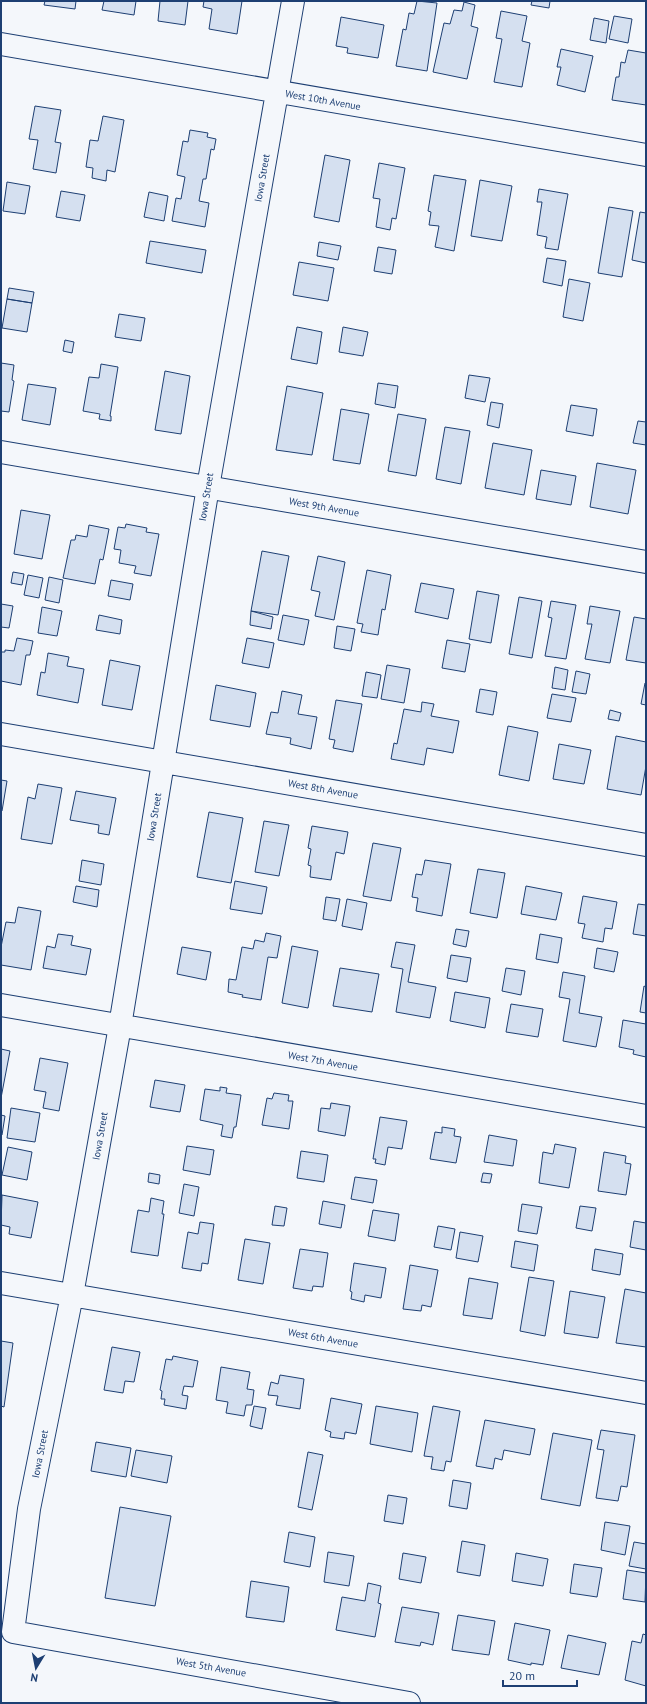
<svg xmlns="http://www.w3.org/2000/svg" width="647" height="1704" font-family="'PT Sans',sans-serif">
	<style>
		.building { fill: #d5e0f0; stroke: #1d3f73 }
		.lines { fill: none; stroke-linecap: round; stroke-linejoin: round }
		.minor-casing { stroke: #1d3f73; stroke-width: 24 }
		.secondary-casing { stroke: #1d3f73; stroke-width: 24 }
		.minor { stroke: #f4f7fb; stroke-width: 22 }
		.secondary { stroke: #f4f7fb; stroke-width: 22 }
		.labels { text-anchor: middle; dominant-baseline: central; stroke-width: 3; stroke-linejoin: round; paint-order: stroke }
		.street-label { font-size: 10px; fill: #1d3f73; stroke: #f4f7fb }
	</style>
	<rect width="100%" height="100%" fill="#f4f7fb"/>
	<path class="building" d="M45,1H76L75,9L44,5Z
		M104,1H136L134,15L102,10Z
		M160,1H188L185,25L158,21Z
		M204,1H242L237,34L209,29L212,9L203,7Z
		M417,1L437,3L427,71L396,66L403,29L406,30L409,13L414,14Z
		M532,1H550L549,8L531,5Z
		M464,2L475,5L471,26L478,28L467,79L433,72L444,23L450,24L454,10L462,11Z
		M501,11L527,16L522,41L530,43L522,87L494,82L502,39L496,38Z
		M614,16L632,19L628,43L609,39Z
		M341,17L384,25L378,58L347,53L348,48L336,46Z
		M594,18L609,21L606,43L590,40Z
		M561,49L593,56L585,92L557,85L561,67H557Z
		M628,50L646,53V105L612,100L616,77H619L621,62L625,63Z
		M35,106L61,110L55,142L61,143L56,173L33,169L38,140L29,139Z
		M103,116L124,120L115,172L107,170L106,181L92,178L93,168L86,167L90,140L98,141Z
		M190,130L208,133L207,137L216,139L214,150L211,149L206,179H203L199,201L209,203L205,227L172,221L176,198L181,199L185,177L177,175L183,141L188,142Z
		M325,155L350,160L339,222L314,217Z
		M379,163L405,168L396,219L392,218L390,230L376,227L380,199L373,198Z
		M434,175L466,180L454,251L435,247L439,226L429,225L431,212L428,211Z
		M480,180L512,186L502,241L471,236Z
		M7,182L30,186L25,214L3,211Z
		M539,189L568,194L558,250L545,248L547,237L537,235L542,202H537Z
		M61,191L85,195L80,221L56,217Z
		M149,192L168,196L164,221L144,217Z
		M609,207L633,211L622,277L598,273Z
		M640,212L646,213V263L632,260Z
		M150,241L206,250L202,273L146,263Z
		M319,242L341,246L338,260L317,256Z
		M378,247L396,250L392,274L374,271Z
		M547,258L566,261L562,286L543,282Z
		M299,262L334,268L328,301L293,295Z
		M569,279L590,283L583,321L563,317Z
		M9,288L34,292L32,303L7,299Z
		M7,299L32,303L27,332L2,328Z
		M119,314L145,318L141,341L115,337Z
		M297,327L322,332L317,364L291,359Z
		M343,327L368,332L363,356L339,352Z
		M65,340L74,342L72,353L63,351Z
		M1,363L14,365L12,380L14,381L9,412L1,411Z
		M101,364L118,367L110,416H111V421L99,419L100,414L83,411L89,377L99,378Z
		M165,371L190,376L181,434L155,430Z
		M469,375L490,378L485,402L465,398Z
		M378,383L398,386L395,408L375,404Z
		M28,384L56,388L50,425L22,420Z
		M287,386L323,393L312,455L276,450Z
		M491,402L503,404L499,428L487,425Z
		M571,405L597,409L593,436L566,431Z
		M341,409L369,414L360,464L333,460Z
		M398,414L426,419L416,476L388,471Z
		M638,421L646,422V445L633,443Z
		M445,427L470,431L461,484L436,479Z
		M493,443L532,450L524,495L485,488Z
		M597,463L636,470L628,514L590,507Z
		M541,470L576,476L571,505L536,499Z
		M21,510L50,515L42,559L14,554Z
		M126,524L147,528L146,532L159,534L151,576L134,573L136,566L119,563L121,550L114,549L118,527L125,528Z
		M89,525L109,529L103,560L100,559L95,584L63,578L71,540H75L76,535L87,537Z
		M262,551L289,556L278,615L251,611Z
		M318,556L345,562L334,620L315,616L320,592L311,590Z
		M367,570L391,575L385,610L382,609L378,635L361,632L363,624L357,623Z
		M13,572L24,574L22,585L11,583Z
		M28,575L43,578L39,598L24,595Z
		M49,577L63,580L59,603L45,600Z
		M111,580L133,584L130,600L108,596Z
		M421,583L454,589L448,619L415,612Z
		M477,591L499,595L491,643L469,639Z
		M519,597L542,601L532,658L509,654Z
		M551,601L576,605L566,659L545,656L552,618L548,617Z
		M1,604L13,606L9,628L1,627Z
		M590,606L620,611L610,663L585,659L592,624H587Z
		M42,607L62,611L57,636L38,633Z
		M251,611L273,617L271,629L250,625Z
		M99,615L122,620L120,634L96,630Z
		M283,615L309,620L304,645L278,640Z
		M634,617L646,619V663L626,660Z
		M337,626L355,629L351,651L334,648Z
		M17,638L33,641L30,655H26L21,685L1,681V652H5V650L14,651Z
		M247,638L274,643L269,668L242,663Z
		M447,640L470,644L465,672L442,668Z
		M48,653L69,657L67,666L84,669L78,703L37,695L41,672L45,673Z
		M110,660L140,666L132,710L102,705Z
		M387,665L410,669L404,703L381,699Z
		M555,667L568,670L565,690L552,688Z
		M576,671L590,674L586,694L572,692Z
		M366,672L381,675L377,698L362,696Z
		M645,683H646V705L641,704Z
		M216,685L256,693L250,727L210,720Z
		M480,689L497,692L493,715L476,712Z
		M282,691L302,695L298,714L317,717L311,749L290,744L291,738L266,734L271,712L278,713Z
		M552,694L576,698L571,722L547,718Z
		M336,700L362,704L353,752L333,748L335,740L329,739Z
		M422,702L434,704L431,716L459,721L453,753L427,748L424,765L391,759L394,743L397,744L404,709L421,712Z
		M610,710L621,713L619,721L608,719Z
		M508,726L538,732L529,781L499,775Z
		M616,736L646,742V766L641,795L607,789Z
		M559,744L591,750L584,784L553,779Z
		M1,780L7,781L2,811L1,810Z
		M38,784L62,788L52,844L21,839L28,797L35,799Z
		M76,791L116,798L109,835L98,833L99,825L70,820Z
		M209,812L243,818L231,883L197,877Z
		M264,821L289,825L279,876L255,872Z
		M312,826L348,832L344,854L336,852L331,880L310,877L311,866L308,865L311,849L308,848Z
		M373,843L401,848L391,901L363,896Z
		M82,860L104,864L101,885L79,881Z
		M425,860L451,864L442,916L416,911L418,898L412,897L416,874L422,875Z
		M478,869L505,873L497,918L470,913Z
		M235,881L267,887L262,914L230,909Z
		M76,886L99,890L97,907L73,902Z
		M526,886L562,893L556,920L521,914Z
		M583,896L617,902L612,929L605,928L603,942L582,938L585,924L578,923Z
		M326,897L340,899L336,921L323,919Z
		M347,899L367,903L362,930L342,926Z
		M638,904L646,905V936L633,934Z
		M18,907L41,911L31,970L1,965V947L6,922L15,923Z
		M456,929L469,931L466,947L453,944Z
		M266,933L281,936L277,958L268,957L261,1000L242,997L243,995L228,992L229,979L236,980L242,947L253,949L255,940L264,942Z
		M58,934L73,936L71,945L91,949L86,975L43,968L47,946L55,948Z
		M540,934L562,938L558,963L536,959Z
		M396,942L415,945L408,982L436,987L430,1018L396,1012L403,969L391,967Z
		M292,946L318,951L308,1008L282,1003Z
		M182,947L211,952L206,980L177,974Z
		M597,948L618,952L614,972L594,968Z
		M451,955L471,958L467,982L447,978Z
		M340,968L379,974L372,1012L333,1006Z
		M506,968L525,971L521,995L502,991Z
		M563,972L585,976L579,1013L602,1017L596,1047L563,1041L570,999L559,997Z
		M644,986L646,987V1013L640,1012Z
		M455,992L490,998L485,1028L450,1021Z
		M511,1004L543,1009L538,1037L506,1032Z
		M623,1020L646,1024V1057L633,1054L634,1050L619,1047Z
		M1,1049L10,1051L1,1098Z
		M40,1058L68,1063L59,1111L43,1108L46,1092L34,1090Z
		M155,1080L185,1085L180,1112L150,1107Z
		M220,1087L227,1088L226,1093L241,1095L236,1127H234L232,1138L221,1136L223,1125L200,1120L205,1089L220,1091Z
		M274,1093L289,1095L288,1101H293L289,1129L262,1125L267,1098L272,1099Z
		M331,1103L350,1106L345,1136L318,1131L321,1108L330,1109Z
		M11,1108L40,1113L35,1142L7,1138Z
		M1,1115L5,1116L2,1135H1Z
		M380,1117L407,1121L402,1149L388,1147L385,1165L375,1163L376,1159H373Z
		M442,1127L455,1129L454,1136L461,1137L456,1163L430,1159L435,1132L442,1133Z
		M489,1135L517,1140L513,1166L484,1162Z
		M555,1144L576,1148L569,1188L539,1183L543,1152L553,1154Z
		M187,1146L214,1150L210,1175L183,1170Z
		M8,1147L32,1152L27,1180L2,1175Z
		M301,1151L328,1155L324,1182L297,1178Z
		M604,1152L626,1156L625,1163L631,1164L626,1195L598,1191Z
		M149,1173L160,1175L159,1184L148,1182Z
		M483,1173L492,1174L490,1183L481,1182Z
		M355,1177L377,1180L373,1203L351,1199Z
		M184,1184L199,1187L194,1216L179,1213Z
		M2,1195L38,1202L31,1238L9,1234L10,1227L1,1225Z
		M151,1198L164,1201L162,1214H164L158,1256L131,1252L138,1210L149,1212Z
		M323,1201L345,1205L341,1228L319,1224Z
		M522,1204L542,1207L537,1234L518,1231Z
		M275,1206L287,1208L284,1226L272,1225Z
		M580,1206L596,1208L592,1231L576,1228Z
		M373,1210L399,1214L395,1241L368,1236Z
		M634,1221L646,1223V1250L630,1247Z
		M200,1222L214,1224L208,1264L202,1263L201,1271L182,1268L188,1232L198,1234Z
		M438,1226L455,1229L451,1250L434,1247Z
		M460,1232L483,1236L478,1262L456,1258Z
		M245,1239L270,1243L263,1284L238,1280Z
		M515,1241L538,1245L534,1271L511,1267Z
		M300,1249L328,1253L323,1287L313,1286L312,1291L293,1288Z
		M595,1249L623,1254L620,1275L592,1270Z
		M354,1263L386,1268L381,1298L365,1295L364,1302L351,1299L352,1292L350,1291Z
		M410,1265L438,1270L431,1307L422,1305L421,1311L403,1309Z
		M529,1277L554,1281L545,1336L520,1331Z
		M469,1278L498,1283L492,1319L463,1315Z
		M625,1289L646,1293V1347L616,1343Z
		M570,1291L605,1297L598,1338L564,1333Z
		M1,1341L13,1343L4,1407L1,1406Z
		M112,1347L140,1352L134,1382L125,1381L123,1393L104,1390Z
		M173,1356L198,1361L193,1387L184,1386L182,1395L188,1396L186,1409L164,1405L165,1399H161L162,1391L160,1390L166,1359L172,1360Z
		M221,1367L250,1372L247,1389L254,1390L252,1405H246L244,1416L226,1413L228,1402L216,1400Z
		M280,1375L304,1379L300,1409L276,1405L278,1396L268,1395L271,1382L278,1384Z
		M331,1398L362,1404L356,1434L345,1432L344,1439L330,1437L331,1432L325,1430Z
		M254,1406L266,1408L262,1429L250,1426Z
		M376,1406L418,1413L412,1452L370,1444Z
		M433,1406L460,1411L451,1462L446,1461L444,1471L431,1469L433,1457L424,1456Z
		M485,1420L535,1429L530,1455L504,1450L502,1460L495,1458L493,1469L476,1466Z
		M601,1430L635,1435L627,1487L621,1486L618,1501L596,1498L604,1450L597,1449Z
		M553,1433L592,1440L580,1506L541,1499Z
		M96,1442L131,1448L126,1477L91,1471Z
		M136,1450L172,1456L167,1483L131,1476Z
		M308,1452L323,1455L312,1510L298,1507Z
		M453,1480L471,1483L467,1509L449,1506Z
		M388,1495L407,1498L403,1524L384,1521Z
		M120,1507L171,1516L155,1606L105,1598Z
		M605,1522L630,1526L625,1555L601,1550Z
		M289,1532L315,1537L310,1567L284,1562Z
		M462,1541L485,1545L480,1576L457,1572Z
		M634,1542L646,1544V1569L629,1566Z
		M328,1552L354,1556L349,1586L324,1582Z
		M403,1553L426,1557L421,1583L399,1579Z
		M516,1553L548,1559L543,1586L512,1581Z
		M574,1564L602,1568L597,1597L570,1593Z
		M627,1570L646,1573L645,1602L623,1599Z
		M251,1581L289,1587L284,1622L246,1617Z
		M368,1583L381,1586L378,1603L381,1604L375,1637L336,1630L342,1597L365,1601Z
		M402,1607L439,1613L433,1645L421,1642L420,1646L395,1642Z
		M458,1615L495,1621L489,1655L452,1650Z
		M515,1623L550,1630L543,1665L531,1663V1665L508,1660Z
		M643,1634L646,1635V1686L625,1680L632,1641L641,1643Z
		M568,1635L606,1643L599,1675L561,1668Z"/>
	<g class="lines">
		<defs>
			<path id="minor" d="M293,1L208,487L120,1026L72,1295L29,1509L13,1632L409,1703
				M1,44L646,155
				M1,734L646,845
				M1,1005L646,1116
				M1,1283L646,1393"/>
			<path id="secondary" d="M1,452L646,562"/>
		</defs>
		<use href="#minor" class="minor-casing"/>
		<use href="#secondary" class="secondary-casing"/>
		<use href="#minor" class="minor"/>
		<use href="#secondary" class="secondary"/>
	</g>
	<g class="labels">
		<g class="street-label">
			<text transform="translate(323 100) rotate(10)">West 10th Avenue</text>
			<text transform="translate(262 178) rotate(-80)">Iowa Street</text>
			<text transform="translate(206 497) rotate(-81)">Iowa Street</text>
			<text transform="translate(324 507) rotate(10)">West 9th Avenue</text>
			<text transform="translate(323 789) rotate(10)">West 8th Avenue</text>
			<text transform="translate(154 817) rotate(-81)">Iowa Street</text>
			<text transform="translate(323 1061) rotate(10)">West 7th Avenue</text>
			<text transform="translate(100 1136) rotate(-80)">Iowa Street</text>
			<text transform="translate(323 1338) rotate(10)">West 6th Avenue</text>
			<text transform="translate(40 1454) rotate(-79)">Iowa Street</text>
			<text transform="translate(211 1667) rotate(10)">West 5th Avenue</text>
		</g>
	</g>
	<rect width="647" height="1704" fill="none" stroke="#1d3f73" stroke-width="4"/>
	<g transform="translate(36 1668) rotate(190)" stroke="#f4f7fb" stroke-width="3" paint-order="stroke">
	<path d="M0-3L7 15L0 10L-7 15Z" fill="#1d3f73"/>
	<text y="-6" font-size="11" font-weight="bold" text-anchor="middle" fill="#1d3f73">N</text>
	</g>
	<path d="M503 1680v6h74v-6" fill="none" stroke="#1d3f73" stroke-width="2"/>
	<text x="509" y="1680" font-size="12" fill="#1d3f73" stroke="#f4f7fb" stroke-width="3" paint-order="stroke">20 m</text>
</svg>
